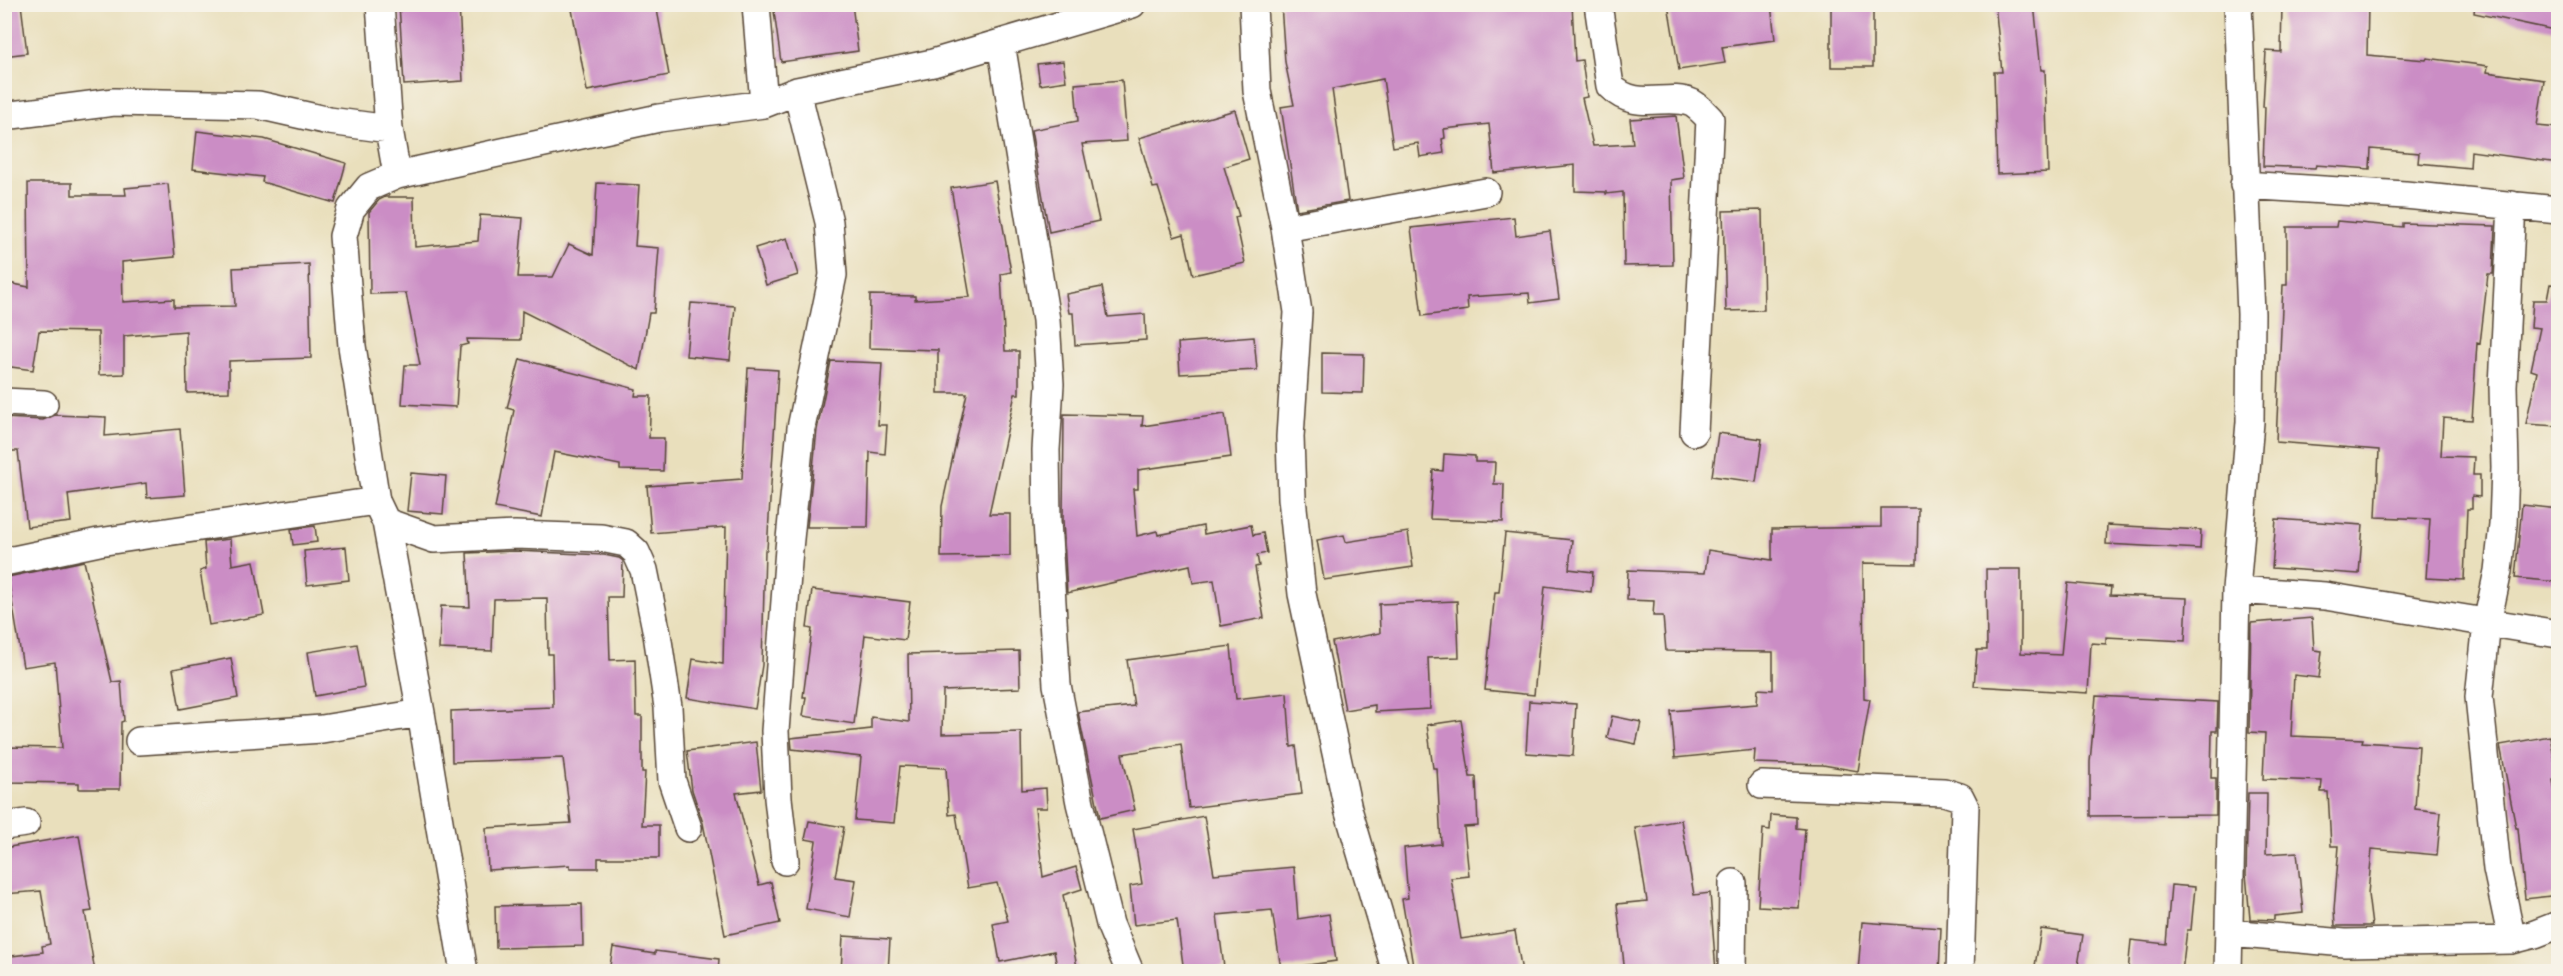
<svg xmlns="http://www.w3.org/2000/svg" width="2563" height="976" font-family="'Gentium Book Plus',serif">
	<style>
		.building { fill: #cb8dc5 }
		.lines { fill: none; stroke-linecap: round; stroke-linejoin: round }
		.minor-casing { stroke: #554536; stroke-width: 30 }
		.minor { stroke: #fff; stroke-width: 27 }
	</style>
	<rect width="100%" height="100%" fill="#f7f3e8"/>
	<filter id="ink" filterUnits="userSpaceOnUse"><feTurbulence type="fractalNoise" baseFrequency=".0167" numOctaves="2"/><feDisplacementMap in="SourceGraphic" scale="12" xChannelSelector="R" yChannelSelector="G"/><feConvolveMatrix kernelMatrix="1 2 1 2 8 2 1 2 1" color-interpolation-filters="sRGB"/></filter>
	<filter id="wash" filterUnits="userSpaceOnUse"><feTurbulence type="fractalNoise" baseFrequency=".008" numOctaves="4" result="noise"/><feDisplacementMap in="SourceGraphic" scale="24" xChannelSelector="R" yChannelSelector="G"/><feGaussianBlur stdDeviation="1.35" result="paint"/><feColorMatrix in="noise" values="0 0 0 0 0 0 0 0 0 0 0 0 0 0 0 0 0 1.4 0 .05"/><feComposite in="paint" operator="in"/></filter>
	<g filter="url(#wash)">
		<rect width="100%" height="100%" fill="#e9dfbc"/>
		<g id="blocks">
			<path class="building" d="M4,4H21L27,53L4,56Z
				M399,4H459L463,81L404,85Z
				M571,4H656L669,75L587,91Z
				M773,4H852L858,51L781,62Z
				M1281,4H1572L1575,61L1582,60L1587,97L1582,98L1593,146L1633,144L1630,119L1676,116L1684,178L1671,180L1673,265L1624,266L1623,192L1606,194V192L1575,191V165L1494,173L1489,124L1444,129L1445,138L1442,139L1444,153L1420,157L1418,143L1393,147L1383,79L1332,89L1348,201L1297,210L1281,107L1294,105L1285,62Z
				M1668,4H1771L1775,40L1722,47L1725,63L1679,70Z
				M1831,4H1873V67H1831Z
				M1995,4H2034L2041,70H2045L2048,172L1997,174L1994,72H2002Z
				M2282,4H2368L2367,55L2426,60L2427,58L2488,66L2487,72L2544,80L2537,126L2559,128V163L2471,151L2470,168L2418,163L2419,153L2371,149L2370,169L2316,165L2315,168L2263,166L2265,107H2263L2266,51L2281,52Z
				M2475,4H2559V31L2474,13Z
				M1063,61L1066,81L1040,85L1037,64Z
				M1122,80L1127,141L1082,144L1099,221L1049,232L1031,130L1078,121L1075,84Z
				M1235,110L1249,159L1224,167L1239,216L1235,217L1245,263L1193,275L1184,234L1174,237L1158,187L1153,188L1139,138Z
				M197,131L264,139L346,163L335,203L262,182L263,177L193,169Z
				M995,181L1011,272L1001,274L1005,351H1019V394H1015L989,514H1010V556L941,557L942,506L967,393H938V350L869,348L870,295L915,296V300L970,297L951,188Z
				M28,183H72V195H126L125,188L168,184L175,257L122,262L123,302L174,299V307L235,306L233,268L309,264L311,358L229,361V392L187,393L186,331L124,336V374L99,375L98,332L39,331L33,370L4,366V303L8,283L29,287Z
				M597,183L639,185L635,246L659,248L654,313H649L639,370L522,311L521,340L467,339L468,344L460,346L456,407L402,404L405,365H420L406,293L370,294L369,212L379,200L385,197H414L415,247L478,241L480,215L523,218L518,277H553L569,244L593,255Z
				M1762,210L1764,310L1726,311L1723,211Z
				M1514,217L1516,236L1550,231L1559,299L1530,303L1529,293L1467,297L1468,310L1422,316L1411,228Z
				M2337,221L2403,227V223L2495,226L2493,274H2488L2480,344L2477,343L2472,420L2443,418L2441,456L2474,457L2473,475H2480V497L2472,496V509H2467L2464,580L2426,578L2430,519L2376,517L2379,450L2276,442L2283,285H2287V227H2336Z
				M787,238L798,275L766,285L755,248Z
				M2550,284L2559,285V426L2526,424L2537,372L2531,370L2540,328L2531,327L2533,300H2547Z
				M1102,287L1108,317L1145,314L1146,340L1075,345L1073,313H1069L1066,294Z
				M691,303L735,306L730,360L686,356Z
				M1254,337L1257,370L1180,374L1178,343Z
				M1322,353L1364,354L1363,393L1322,392Z
				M520,359L636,389L635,396H651L649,438H664L663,471L620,470V465L554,452L542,517L495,508L514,410L507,408Z
				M831,361L882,363L878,425H887L885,454L870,452L868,527H807L817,430Z
				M748,368L778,370L767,550H765L762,665L755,709L687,698L693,659L723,664L726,527L651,533L647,486L742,479Z
				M1064,414L1143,416L1142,426L1225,414L1231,457L1138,470V489H1133L1137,536L1157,531L1158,535L1203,526L1204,534L1251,525L1253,535L1263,533L1267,553L1257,555L1259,566L1255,567L1264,618L1221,626L1214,580L1193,583L1190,565L1067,593L1063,520Z
				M55,415L106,417L105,436L180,429L185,495L147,498L146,483L68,494L71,522L27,527L18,451H4V418L43,420Z
				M1718,433L1762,439L1756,482L1712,476Z
				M1444,454L1475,456V462H1495L1494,484H1504L1503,522L1430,519L1433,470L1443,471Z
				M411,473L446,476L443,514L407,511Z
				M2522,505L2559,509V582L2515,578Z
				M1881,508H1918L1917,564L1863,563L1864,698L1870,699L1858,771L1823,765L1754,763L1755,750L1675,758L1671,711L1757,704L1758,689L1773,690V652L1666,651L1663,616H1653L1654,601L1627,600L1628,570L1705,573L1708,550L1772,560V529L1881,527Z
				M2276,519L2363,525L2359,574L2272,568Z
				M2107,525L2201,530L2200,549L2106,544Z
				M315,526L317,542L293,545L291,529Z
				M1408,532L1413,567L1324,580L1317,540L1344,535L1346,542Z
				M1505,533L1572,540L1569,569L1593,572L1591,592L1545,586L1534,695L1485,690L1495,592H1499Z
				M230,539L232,565L254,561L264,615L209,625L200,571L206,569L204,542Z
				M346,547L349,580L307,585L304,551Z
				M515,551L604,555L619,558L623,561L622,597H608L610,660L635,659L636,716H642V772H645L642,825H659V858H598V868H570V865L488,870L486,828L571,823L563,758L452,762L451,711L553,707L552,654H548L547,598L494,599L492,651L439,649L441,606L470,607L467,553Z
				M84,561L112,682L121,681L124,721L121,722L120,789H79V783L4,782V747L62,748L55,662L23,667L8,577Z
				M1986,569H2021V653L2061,655L2068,583L2111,587L2110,595L2187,598L2185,641L2106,637V644L2091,643L2088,693L1974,686L1977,650H1987Z
				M812,590L910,602L905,640L865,635L854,724L803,716L806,697H803L812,629L807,628Z
				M1457,601L1459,657L1428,658L1430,709L1375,712V705L1345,710L1332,642L1380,633L1379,604Z
				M2312,618L2314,650L2322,651L2319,678L2294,675L2291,736L2363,739L2362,742L2419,746L2415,809L2441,812L2437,855L2372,849L2368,894L2372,926H2335L2334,910L2339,846H2331L2328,792H2321L2322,781L2263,779L2265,733L2249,732L2251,623Z
				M357,644L364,687L315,696L308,652Z
				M1231,646L1236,699L1287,693L1291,747L1296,746L1302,794L1189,808L1181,744L1122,754L1135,810L1100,818L1078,712L1134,706L1127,660Z
				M1019,651L1020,688L943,691L942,734L1021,732L1022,790L1046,788L1047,808H1035L1043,877L1076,867L1082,889L1063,895L1078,972H1058L1054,951L1000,962L993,924L1008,921L997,883L968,888L956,814L949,815L946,768L900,766L894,823L855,820L861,757L792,749L791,738L871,729V717L909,722L908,654Z
				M231,658L238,698L180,709L173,669Z
				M2096,696L2218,702L2217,731H2212L2211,778H2216V815L2090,816V762Z
				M1529,701L1576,704L1573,756L1526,753Z
				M1612,716L1641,722L1636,744L1607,738Z
				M1461,720L1470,777H1476L1478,826L1464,827L1469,876L1451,878L1461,939L1515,931L1522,972H1414L1402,899L1408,898L1404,848L1441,844L1437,768H1433L1427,725Z
				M2550,736L2558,779L2553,780L2559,816V895L2525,899L2518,828H2516L2500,745Z
				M756,742L761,790L736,793L759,885L771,882L780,923L725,935L703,823L692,790L687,751Z
				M2248,793H2267L2266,854L2297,852L2303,913L2274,916V920L2250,919L2246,874Z
				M1771,815L1796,817V828L1805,829L1799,908L1758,906L1763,829L1770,830Z
				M1204,816L1214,874L1294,867L1298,919L1329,914L1336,961L1281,969L1272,910L1217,915L1224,967L1190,972H1184L1177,920L1134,925L1130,886L1142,884L1133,829Z
				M1681,820L1694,895L1710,893L1716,972H1625L1617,904L1647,901L1635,828Z
				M809,821L844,827L835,877L856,880L850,917L806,909L816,841L805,839Z
				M79,835L92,911L85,912L95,972H4V957L43,952L42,946L50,944L41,891L4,894V848Z
				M2171,885L2195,887L2191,930H2187L2182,972H2128L2131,940L2166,944Z
				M582,904L583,946L496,948L495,906Z
				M1862,922L1941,928L1939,972H1858Z
				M2041,929L2083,935L2077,972H2034Z
				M843,936L890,939L888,972H841Z
				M613,947L655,954V951L719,959L718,972H609Z"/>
		</g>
	</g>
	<g filter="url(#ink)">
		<use href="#blocks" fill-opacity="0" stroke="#554536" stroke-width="1.5"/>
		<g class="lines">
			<defs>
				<path id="minor" d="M380,4L389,129L397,175
					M756,4L764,104
					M1253,4L1257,91L1285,228L1298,312L1290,437L1292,498L1302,594L1348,809L1396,972
					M1598,4L1610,86C1637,113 1666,92 1692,103C1699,107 1704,113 1710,119L1694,432
					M1001,43L1046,320L1050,384L1046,450L1047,521L1057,685L1080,803L1110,924L1130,972
					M4,116L114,102L258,105L329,121L389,129
					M2244,185L2405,195L2558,210
					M1285,228L1486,192
					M4,402L44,404
					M386,522L434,539L515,535L601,538L626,543L636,552L644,570L657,634L668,707L672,781L688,828
					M4,562L99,542L376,501
					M2236,590L2325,596L2558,634
					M139,741L322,729L421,713
					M1762,785L1944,792L1960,797L1965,807L1960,972
					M4,826L26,823
					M785,861L778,798L775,731L789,549L801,428L833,275L829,222L797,91
					M2229,933L2345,943L2512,940L2535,934L2558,925
					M2512,940L2497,869L2479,697L2487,623L2498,571L2503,525L2505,468L2503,386L2512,205
					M464,972L421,713L386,522L376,501L352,346L343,236L351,209L369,187L397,175L659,118L764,104L797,91L933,63L1132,4
					M1732,972L1733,883
					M2228,972L2236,590L2250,422L2251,314L2238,4"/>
			</defs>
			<use href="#minor" class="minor-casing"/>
			<use href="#minor" class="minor"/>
		</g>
	</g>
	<rect width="2563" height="976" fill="none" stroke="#f7f3e8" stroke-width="24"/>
</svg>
